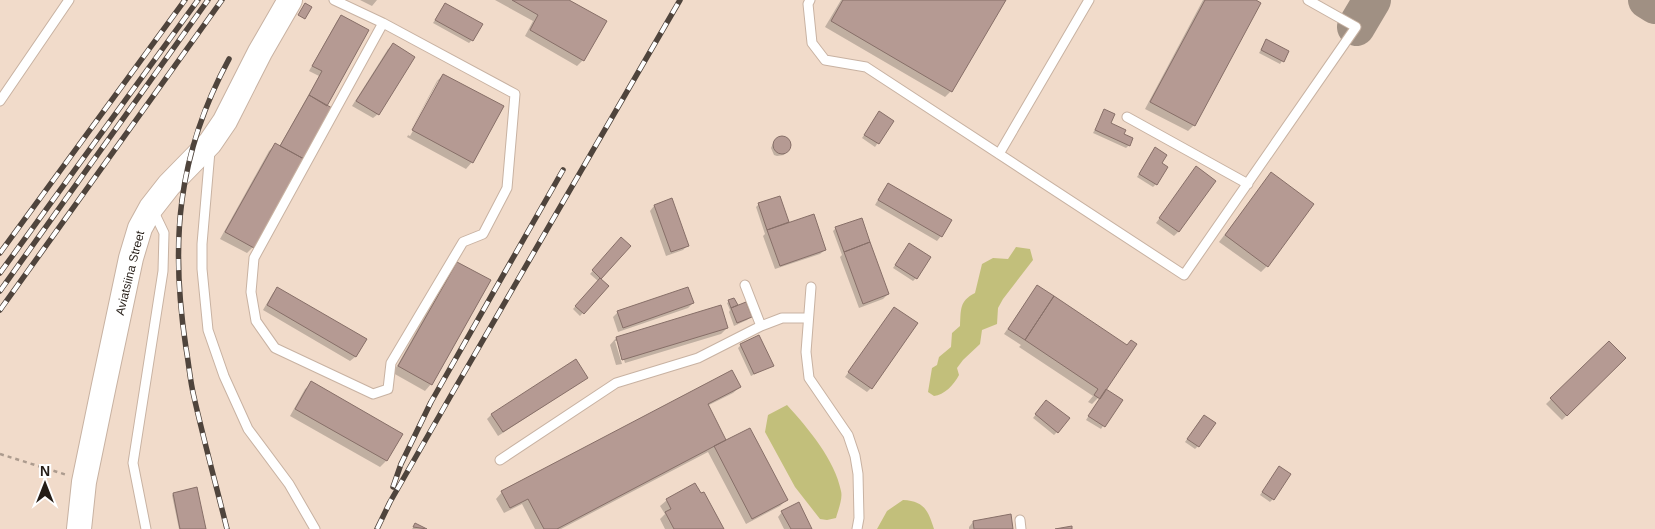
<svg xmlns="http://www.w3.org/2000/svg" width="1655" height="529" font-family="Helvetica,sans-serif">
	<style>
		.water { fill: #c2bf7b }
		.shadow { fill: #0003; fill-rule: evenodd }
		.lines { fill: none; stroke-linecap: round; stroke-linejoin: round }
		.taxiway { stroke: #a09083; stroke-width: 38 }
		.building { fill: #b59a93; stroke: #876f68 }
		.lane-casing { stroke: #c8b2a2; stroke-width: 11 }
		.secondary-casing { stroke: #c8b2a2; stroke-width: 26 }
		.path { stroke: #ac9b8e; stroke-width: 2.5; stroke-dasharray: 4 4; stroke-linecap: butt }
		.lane { stroke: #fff; stroke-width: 9 }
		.secondary { stroke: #fff; stroke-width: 24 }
		.rail-casing { stroke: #4f443c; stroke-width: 5.5 }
		.rail { stroke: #fff; stroke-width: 4; stroke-dasharray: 11; stroke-linecap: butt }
		.labels { text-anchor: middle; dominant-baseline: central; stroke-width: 4.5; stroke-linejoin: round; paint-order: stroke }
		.street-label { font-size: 12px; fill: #251d17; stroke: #fff }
	</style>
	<rect width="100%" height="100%" fill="#f1dbca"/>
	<path class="water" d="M1016,247L1030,249L1033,260L1003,299L998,308L997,324L982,330L980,344L963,360L957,368L959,375C954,385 944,395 934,396L928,392L932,368L937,365L939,357L951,347L952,333L960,326C961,310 959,301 975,293L982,264L993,258L1008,259Z
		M787,405C808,428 835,460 841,491C843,499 838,510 836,518L827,520L820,519L795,487L765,432L768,415Z
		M903,500C924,501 928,510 934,529H877L887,511Z"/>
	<path class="shadow" d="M360,0H377L372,6Z
		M495,0H567L583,60L577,66L525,36L533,21Z
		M841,0H1004L951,91L945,97L825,27Z
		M1203,0H1253L1194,125L1188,131L1145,109Z
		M445,4L472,40L469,43L433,23Z
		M341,16L325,106L253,247L247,253L220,239L269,151L275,145L279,147L319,76L309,71L337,21Z
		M1264,44L1288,52L1280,64L1259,53Z
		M393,45L378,114L373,118L352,106L388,49Z
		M443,75L502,107L472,162L466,169L407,137L437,81ZM438,81H441L410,136L408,135Z
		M1105,110L1109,124L1129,145L1126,148L1093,133Z
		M879,113L892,122L875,147L862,138Z
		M781,137L788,138L791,145L784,155L777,156L774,155L771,148L774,141Z
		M1152,152L1160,163L1156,184L1153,187L1137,177Z
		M1192,173L1178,232L1174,236L1156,223Z
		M1271,174L1267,266L1261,272L1219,242Z
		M888,185L941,236L937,241L875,205L884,189Z
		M759,204L788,222L784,225L825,250L820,254L775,269L763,236L765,234L756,207Z
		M654,206L688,245L683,250L666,256L650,211Z
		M836,228L888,294L883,299L859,308L840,257L842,255L833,231Z
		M621,239L600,279L607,286L580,316L573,309L598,281L590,274Z
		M909,245L916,278L913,281L893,268Z
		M458,263L489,281L431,384L425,391L393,373L451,269Z
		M277,289L365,340L355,357L350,361L263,310L273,293Z
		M1033,292L1103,394L1121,400L1101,429L1086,420L1100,398L1099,397L1092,404L1088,402L1093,396L1019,347L1021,345L1004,334Z
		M734,299L736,305L732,309L750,317L747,320L734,326L729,312L730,310L727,303Z
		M693,303L688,308L618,332L613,317L618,312Z
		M721,307L727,328L721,334L625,363L618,341H615L622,364L616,365L610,345L616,338Z
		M894,308L871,388L867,392L845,377Z
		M1609,342L1624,358L1562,420L1546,404Z
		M741,345L772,365L751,376L738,348Z
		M586,378L581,382L498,436L487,419L491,415Z
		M312,383L401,434L386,461L380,467L290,416L305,389Z
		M740,387L733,393L707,406L726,442L786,500L780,506L746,524L708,452L561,529H535L522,504L504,513L496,499L502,492Z
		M1044,404L1057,432L1054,435L1033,418Z
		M1201,419L1198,446L1195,449L1185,442Z
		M1277,471L1273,499L1270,502L1260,495Z
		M173,494L204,529H179L172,495Z
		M667,500L722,529H665L660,519L665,514L660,506Z
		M782,512L811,529H784L778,517Z
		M973,522L1012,529H969V527Z
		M415,525L424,529H412Z"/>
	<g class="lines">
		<path class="taxiway" d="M1647,0L1655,5
			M1356,27L1372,0"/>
	</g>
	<path class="building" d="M512,0H569L607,21L584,61L530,30L538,15Z
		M843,0H1006L952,92L831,21Z
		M1205,0H1256L1261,3L1195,126L1150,102Z
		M305,3L312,7L305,19L298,15Z
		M445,3L483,24L473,41L435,20Z
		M341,15L369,30L327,106L309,95L322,71L312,66Z
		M1266,39L1289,51L1284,62L1261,50Z
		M393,43L415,57L379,115L356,101Z
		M443,74L504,106L473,163L412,130Z
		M309,95L332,108L304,159L280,146Z
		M1104,109L1115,114L1111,123L1126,130L1124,134L1133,138L1130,146L1095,130Z
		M879,111L894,121L879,144L864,135Z
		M773 145a9 9 0 1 1 18 0a9 9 0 1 1-18 0Z
		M275,143L304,159L254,248L225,232Z
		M1155,147L1167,155L1162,163L1168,167L1157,185L1139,174Z
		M1196,166L1216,181L1179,232L1159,218Z
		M1271,172L1314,204L1268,267L1225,235Z
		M888,183L952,220L942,237L878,200Z
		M780,196L789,222L767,230L758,203Z
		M672,198L689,246L671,252L654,205Z
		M814,214L826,250L780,266L767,230Z
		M862,218L870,242L844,252L835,227Z
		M621,237L631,246L601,279L592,270Z
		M870,242L889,294L863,304L844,252Z
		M909,243L931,257L917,279L895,265Z
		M457,262L491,280L432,385L398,366Z
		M600,278L609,286L584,314L575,306Z
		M1037,285L1054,296L1025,340L1008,329Z
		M277,287L367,339L356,357L267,305Z
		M688,287L694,303L623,328L617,311Z
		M1054,296L1127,345L1131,340L1137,344L1100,399L1094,395L1098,389L1025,340Z
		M734,298L738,305L731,308L728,300Z
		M746,302L752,317L737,323L731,308Z
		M721,305L728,328L622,360L616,337Z
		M894,307L918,323L872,389L848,372Z
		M759,335L774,366L754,374L740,344Z
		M1609,341L1626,358L1567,416L1550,398Z
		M576,359L588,378L503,432L491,414Z
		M732,370L741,387L708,404L726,440L557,529H544L528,499L510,508L501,491Z
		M311,381L403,434L387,461L295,409Z
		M1106,389L1123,400L1105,427L1088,416Z
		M1046,400L1070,418L1058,433L1035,414Z
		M1204,415L1216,423L1199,447L1187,439Z
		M750,428L788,500L752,519L714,446Z
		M1279,466L1291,474L1274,500L1262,492Z
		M695,483L701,493L704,492L724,529H674L665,512L671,509L666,499Z
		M197,487L206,529H180L173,493Z
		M799,502L812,529H791L781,511Z
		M1011,514L1013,529H974L973,521Z
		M415,523L427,529L413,527Z
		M1072,526V529H1055Z"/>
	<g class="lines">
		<defs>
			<path id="lane" d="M334,0L383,23L515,94L507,188L483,234L463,242L391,363L388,389L373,394L275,348L256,321L251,292L254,258L383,23
				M810,0L808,4L812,43L825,60L866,67L1184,275L1356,27L1308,0
				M0,101L69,0
				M1127,117L1248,184
				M210,151L202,244V269L208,330L224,376L248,429L289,484L315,529
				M999,154L1089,0
				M745,285L761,326
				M811,287L806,352L809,378L848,435L855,456L858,474L859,518L857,529
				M500,460L616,383L698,358L761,326L782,318H808
				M1020,520L1021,529
				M146,529L133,463L163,271L164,233L153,210"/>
			<path id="secondary" d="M79,529L84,482L104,385L131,258L140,228L151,208L169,185L210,143L225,121L260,52L290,0"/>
		</defs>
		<use href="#lane" class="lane-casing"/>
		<use href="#secondary" class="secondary-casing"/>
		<path class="path" d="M0,454L67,475"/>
		<use href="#lane" class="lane"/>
		<use href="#secondary" class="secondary"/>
		<defs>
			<path id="rail" d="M0,253L185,0
				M0,273L198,0
				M0,291L208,0
				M0,310L222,0
				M393,487L401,464L431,402L563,170
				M227,529C216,485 204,441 194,397C190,381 189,365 186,348C170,243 177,155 229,59
				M377,529L390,502L450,397L680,0"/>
		</defs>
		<use href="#rail" class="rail-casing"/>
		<use href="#rail" class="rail"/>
	</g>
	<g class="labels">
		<g class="street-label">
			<text transform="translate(130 273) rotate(-76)">Aviatsiina Street</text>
		</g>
	</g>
	<g transform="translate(45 484)" stroke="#ffffff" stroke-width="4" paint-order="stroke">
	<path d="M0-4L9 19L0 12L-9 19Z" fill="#251d17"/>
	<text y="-8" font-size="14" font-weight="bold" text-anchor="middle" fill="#251d17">N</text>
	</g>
</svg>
